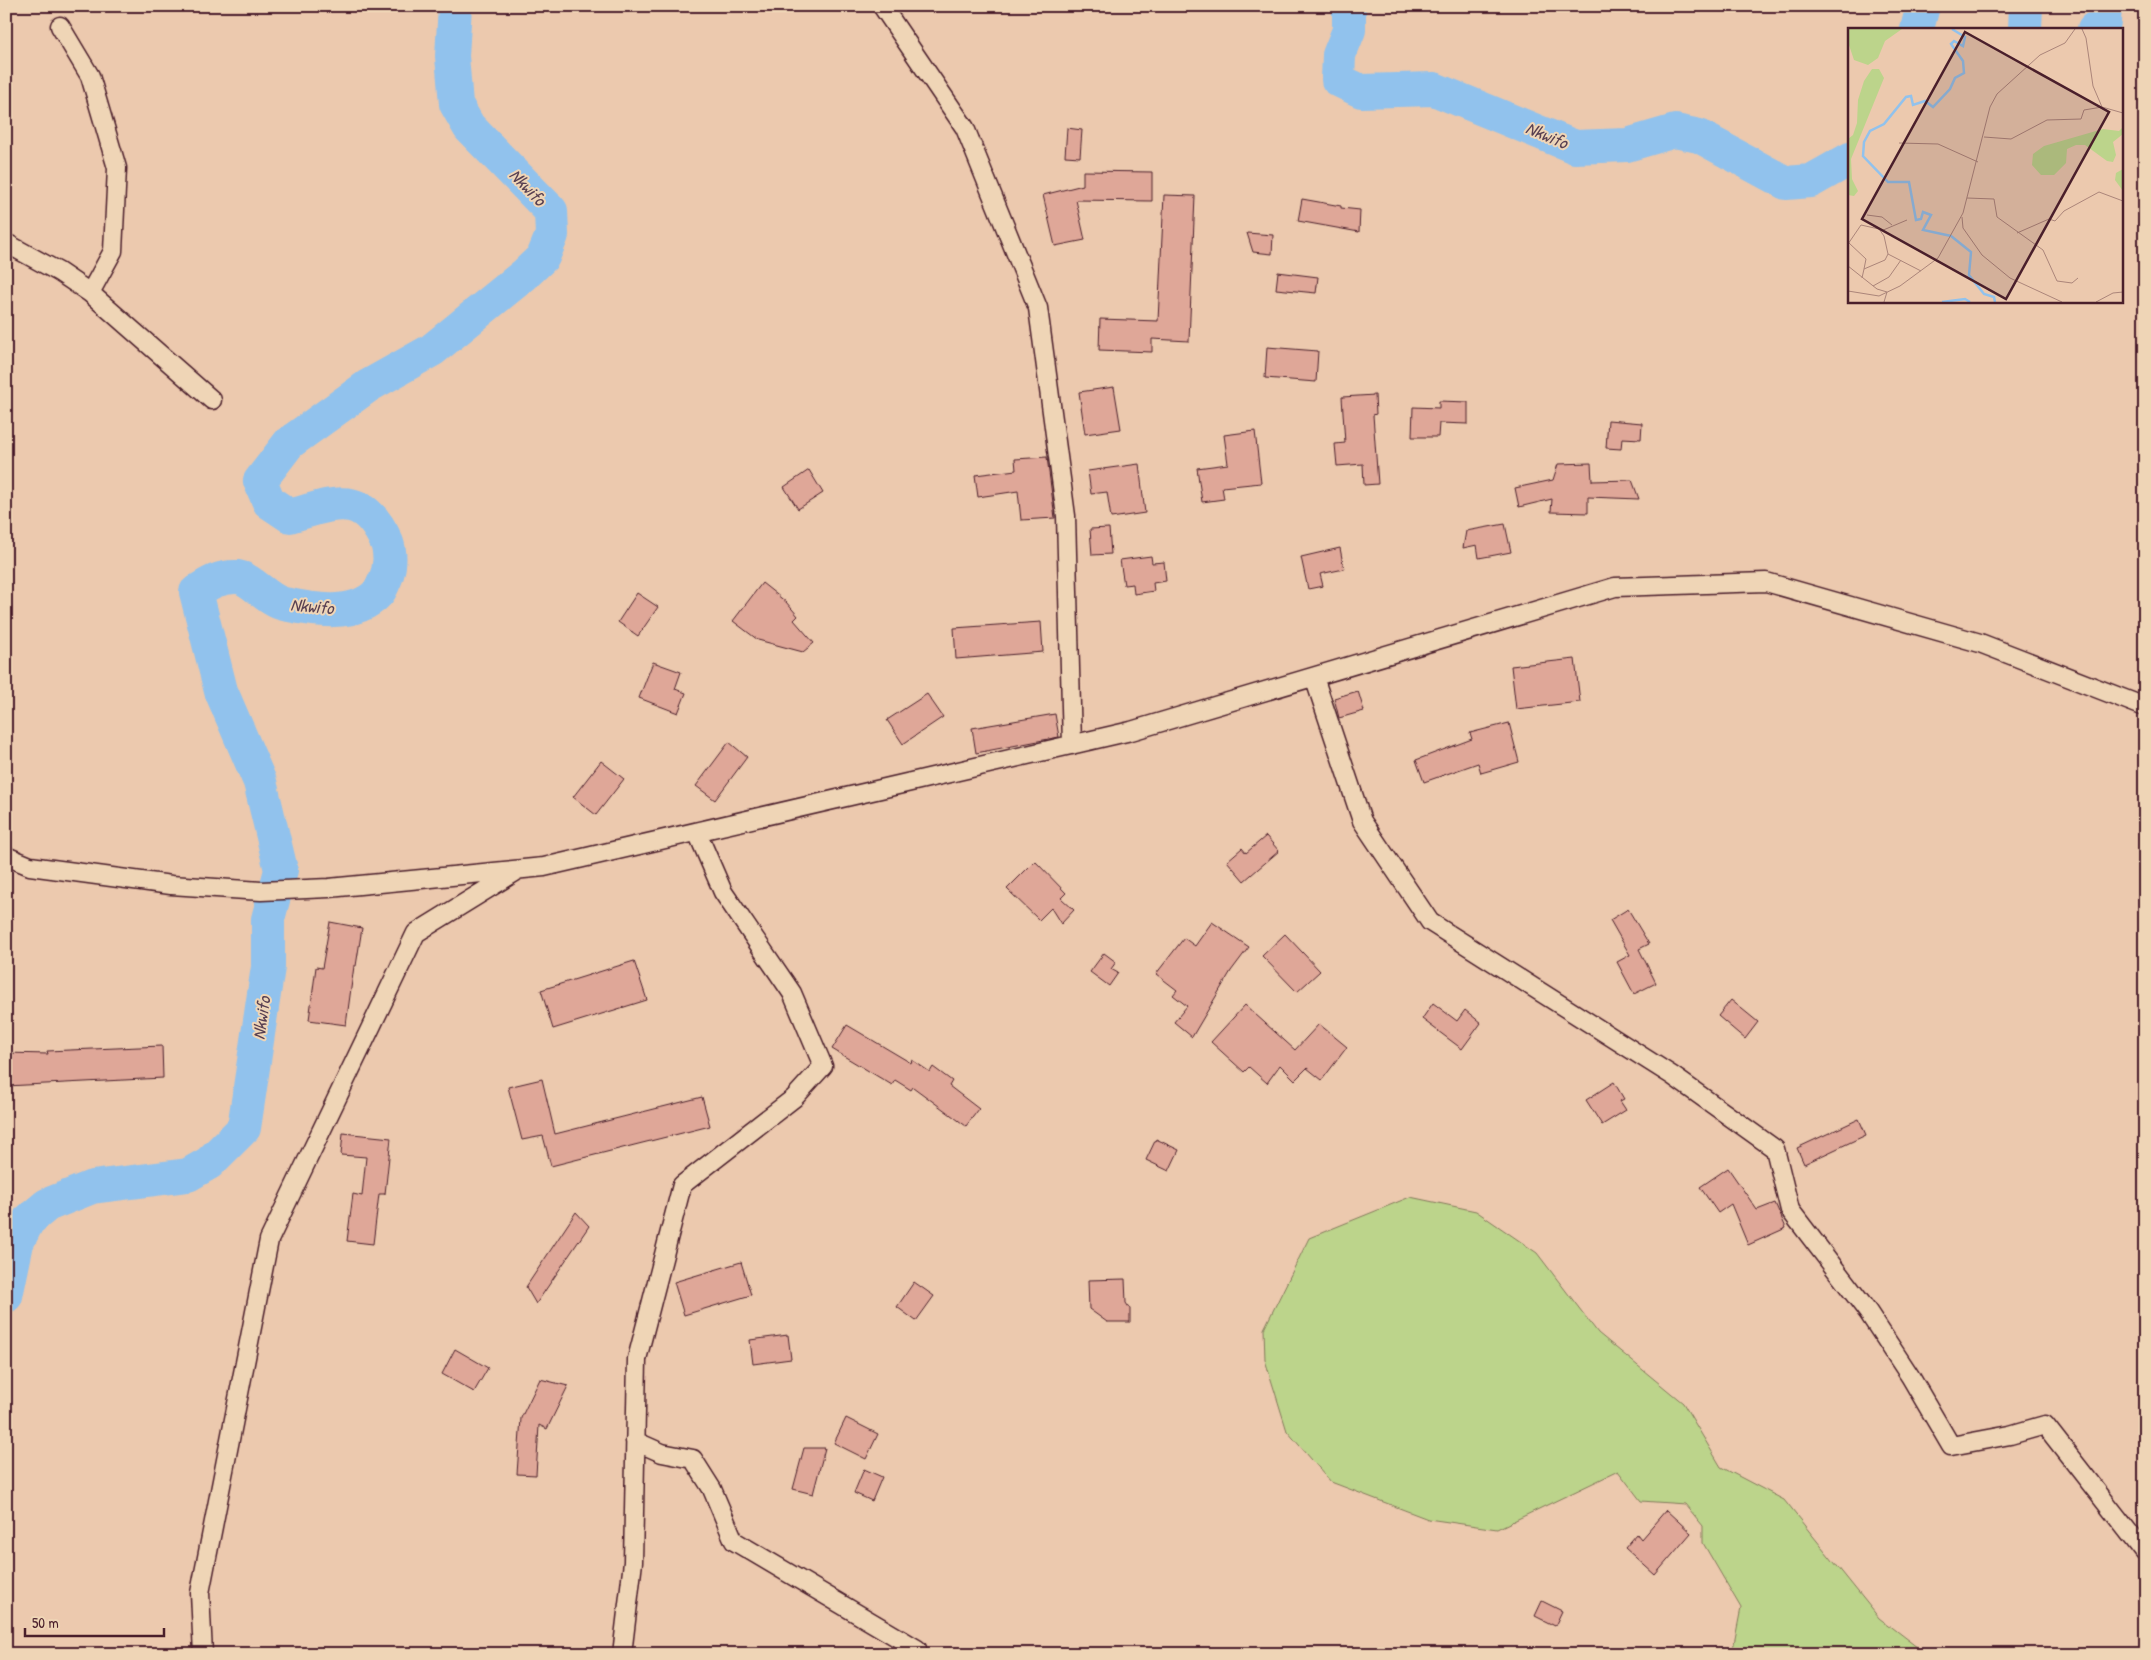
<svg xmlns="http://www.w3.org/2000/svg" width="2151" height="1660" font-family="'Patrick Hand',sans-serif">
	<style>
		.green { fill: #bcd48b; stroke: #837a5b }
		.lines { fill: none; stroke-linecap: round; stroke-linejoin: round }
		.river { stroke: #91c2ed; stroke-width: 34 }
		.building { fill: #dfa798; stroke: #4a1f2b }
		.street-casing { stroke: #4a1f2b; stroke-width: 21 }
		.street { stroke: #efd5b6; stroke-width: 18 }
		.labels { text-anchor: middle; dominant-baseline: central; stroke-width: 4; stroke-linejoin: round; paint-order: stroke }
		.water-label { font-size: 18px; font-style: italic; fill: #584052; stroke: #efd5b6 }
		.inset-river { fill: none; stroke: #91c2ed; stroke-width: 2.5 }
		.inset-road { fill: none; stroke: #ab857a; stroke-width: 1 }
		.view { fill: #4a1f2b; fill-opacity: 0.15; stroke: #4a1f2b; stroke-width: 2.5 }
		.inset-edge { fill: none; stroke: #4a1f2b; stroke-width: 2.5 }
	</style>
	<rect width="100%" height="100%" fill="#ecc9ae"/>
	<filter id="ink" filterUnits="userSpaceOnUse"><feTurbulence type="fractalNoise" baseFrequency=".02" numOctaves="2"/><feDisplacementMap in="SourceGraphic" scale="10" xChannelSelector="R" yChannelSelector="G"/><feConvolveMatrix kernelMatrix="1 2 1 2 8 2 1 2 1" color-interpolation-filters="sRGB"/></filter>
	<g filter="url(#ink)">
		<path class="green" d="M1410,1197L1476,1211L1537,1253L1598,1333L1683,1403L1721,1467L1784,1500L1879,1618L1926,1654H1732L1741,1608L1703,1543V1526L1685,1504L1641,1501L1618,1471L1497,1529L1428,1519L1331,1482L1287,1431L1265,1360L1264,1329L1309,1238Z"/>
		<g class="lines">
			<path class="river" d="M1349,6V30L1339,55L1338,80L1361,91L1434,89L1575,147L1627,145L1675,131L1699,136L1786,183L1811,181L1850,159
				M1917,29L1923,6
				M2025,29L2026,6
				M2094,29L2104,22L2105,6
				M6,1296L17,1243L28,1221L47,1205L92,1187L188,1175L209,1163L244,1128L268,967V919L281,870L260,782L221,691L196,592C209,583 221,576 238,577C252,579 268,601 284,604C313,610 355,618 378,593C381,590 383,584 385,580C390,569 391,554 387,543C363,489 336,503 290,516L269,502L260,481L289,443L368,386L432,350L524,275L543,257L552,235L551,211L469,127L456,104L452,56L455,6"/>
		</g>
		<path class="building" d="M1067,128L1082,130L1080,157L1065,156Z
			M1083,171L1152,172V201L1076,200L1085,240L1055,246L1043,195L1083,185Z
			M1164,195L1195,196L1189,341L1152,339V352L1099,350L1100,319L1158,321Z
			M1302,199L1341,206V208L1360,210L1359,232L1298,221Z
			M1247,233L1273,235L1272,254L1253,252Z
			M1278,272L1318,277L1316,293L1276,289Z
			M1267,347L1318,351L1316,382L1265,378Z
			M1114,387L1121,429L1085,434L1079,392Z
			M1375,395L1376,414L1373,415L1378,484L1364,485L1363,464L1337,466L1335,444L1345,443L1342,397Z
			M1439,401L1468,402V424L1439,423L1438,437H1412L1413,407L1439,408Z
			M1608,420L1642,423L1641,439L1622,438L1621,449L1606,448Z
			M1255,431L1261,483L1222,487L1224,499L1202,502L1197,468L1228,464L1224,435Z
			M1047,457L1055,518L1021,520L1018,491L978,497L975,475L1016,470L1015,459Z
			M1591,463L1592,481L1632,480L1639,499L1588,497V513L1551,512L1552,499L1519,507L1515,488L1553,480L1558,464Z
			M1139,464L1145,513L1111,518L1107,492L1091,494L1088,471Z
			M809,470L823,493L798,509L784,487Z
			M1505,524L1511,552L1479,558L1477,545L1463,548L1466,531Z
			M1109,528L1111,554L1092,555L1090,529Z
			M1340,548L1344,569L1320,574L1323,586L1308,589L1301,557Z
			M1151,556L1152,563L1164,562L1166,581L1153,583L1154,591L1134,594L1133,584L1124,585L1120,560Z
			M762,583L786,602L798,616L794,620L814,643L803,652L758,640L733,621Z
			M637,593L658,607L638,636L618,622Z
			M1041,622L1043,652L956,659L954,628Z
			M1575,659L1580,702L1516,709L1511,666Z
			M653,662L681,672L675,689L686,693L678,713L639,698Z
			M1358,691L1364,711L1339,718L1334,698Z
			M927,694L943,717L903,744L887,720Z
			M1055,714L1059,737L976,753L972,728Z
			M1509,723L1519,762L1481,773L1478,763L1424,782L1416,760L1472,739L1470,733Z
			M729,742L747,757L715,800L696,786Z
			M601,761L624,779L596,815L573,797Z
			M1266,836L1279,851L1244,881L1227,861L1242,848L1246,853Z
			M1035,861L1066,893L1061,898L1074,910L1061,924L1051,908L1039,920L1007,889Z
			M1628,909L1649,944L1639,949L1656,983L1634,994L1617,962L1630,955L1610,920Z
			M330,922L362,928L356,966H354L346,1025L309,1020L316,967L322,968Z
			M1212,922L1249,947L1231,971L1192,1037L1174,1022L1187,1006L1173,995L1177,990L1156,974L1184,938L1195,946Z
			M1285,934L1320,971L1297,992L1262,956Z
			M1104,953L1116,962L1111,969L1118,973L1109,986L1090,972Z
			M634,961L647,1000L553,1029L541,990Z
			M1731,1000L1758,1022L1745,1039L1718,1016Z
			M1433,1003L1457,1021L1465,1010L1481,1023L1462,1049L1422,1019Z
			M1245,1005L1295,1050L1319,1024L1347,1047L1322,1080L1307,1068L1295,1080L1280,1065L1267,1083L1249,1067L1244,1072L1211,1042Z
			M847,1025L911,1063L912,1060L930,1072L933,1067L952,1081L949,1086L979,1109L966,1126L913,1087L911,1090L895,1080L892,1085L832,1049Z
			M162,1046L163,1078L6,1086V1053L48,1054L47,1051Z
			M542,1079L555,1134L702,1097L710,1126L551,1166L543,1136L522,1140L508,1087Z
			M1614,1082L1624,1099L1620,1101L1626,1110L1602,1125L1586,1100Z
			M1859,1119L1866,1135L1804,1164L1797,1148Z
			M343,1133L391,1138L385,1194H379L373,1244L347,1241L353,1194L362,1196L366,1157L341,1155Z
			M1156,1139L1179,1150L1169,1171L1146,1160Z
			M1728,1168L1757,1210L1775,1203L1786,1228L1748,1245L1731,1204L1718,1213L1700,1187Z
			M576,1212L589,1226L536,1304L526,1287Z
			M741,1262L751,1295L684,1315L674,1282Z
			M1125,1279L1126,1303L1130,1309V1322H1107L1089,1309L1088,1280Z
			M914,1282L934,1296L916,1321L897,1307Z
			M788,1335L791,1359L753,1364L750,1340Z
			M455,1349L488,1368L474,1392L442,1374Z
			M540,1379L568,1386L547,1429L539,1425L536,1475L517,1474L521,1418Z
			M846,1418L878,1434L866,1459L834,1443Z
			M804,1448H825L813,1494L793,1489Z
			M864,1469L882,1477L872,1501L854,1493Z
			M1666,1510L1691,1533L1655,1575L1625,1548L1637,1534L1641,1539Z
			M1542,1601L1562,1611L1555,1626L1535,1616Z"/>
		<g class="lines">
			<defs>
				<path id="street" d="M882,6L965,128L1038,308L1066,516L1072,745
					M60,26L90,76L117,168L113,251L90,293
					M6,243L59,272L90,293L212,400
					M1314,677L1362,821L1430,922L1673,1076L1775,1149L1790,1210L1868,1312L1910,1376L1951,1446L2010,1435L2045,1425L2145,1553
					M6,856L30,866L171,885L261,891L329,888L544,867L1131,731L1615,587L1766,582L1980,643L2145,707
					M635,1441L662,1453L693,1459L712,1489L734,1541L917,1649V1654
					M203,1654L200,1593L269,1240L416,933L515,872
					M622,1654L633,1562L637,1359L682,1185L794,1098L823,1066L792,993L723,892L697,832"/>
			</defs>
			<use href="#street" class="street-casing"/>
			<use href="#street" class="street"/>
		</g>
	</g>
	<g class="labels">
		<g class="water-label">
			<text transform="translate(1547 135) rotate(23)">Nkwifo</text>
			<text transform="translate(528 187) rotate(46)">Nkwifo</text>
			<text transform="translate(312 606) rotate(5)">Nkwifo</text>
			<text transform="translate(261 1018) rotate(-82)">Nkwifo</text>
		</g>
	</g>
	<g transform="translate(1848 28)">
		<rect width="275" height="275" fill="#ecc9ae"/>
		<path d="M0,1H54L37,13L30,30L20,37L6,32L0,14ZM24,41H31L36,50L3,131L4,151L10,163L6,168L0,167V111L5,107L9,95L10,72L16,53ZM275,99V106L265,114L268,127L265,134L259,133L237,117H228L219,121L218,135L206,147H193L184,137L185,126L196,118L255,101L271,103ZM275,141V163L267,152L268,145Z" fill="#bcd48b"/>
		<path class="inset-river" d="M104,1L117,9L115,18L106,13L103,16L115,33L116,45L107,50L102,61L85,79L77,73L65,77L63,68L58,69L36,96L22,103L16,114L15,128L40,154H61L68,192L73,191L75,184L83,187L75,202L103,208L123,224L121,247L136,266L146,269L147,274M94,274L117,271L122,274"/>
		<path class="inset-road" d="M234,1L238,10L245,58L254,79M136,109L163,111L199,92L233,91L236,82L254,79L275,85M51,115L90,116L130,134M119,170L146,171L149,189L195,222L209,253L224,255L230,250M19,187L34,189L44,197M114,189L115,200L134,227L162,250L214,274M33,203L59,192M169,205L201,191L207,193L216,183L251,164L275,173M1,215L18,231L16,241M0,216L13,197L31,201L36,208L40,226L37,232L16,241L14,250M40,226L73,243M0,238L29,261L39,264L36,274M25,258L41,249L53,232M0,263L31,268L52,258L90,230L115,185L142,79L149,66L192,27L217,15L227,1M248,274L265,265L275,264"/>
		<path class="view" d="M117,4L261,84L158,271L14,191Z"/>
		<rect width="275" height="275" class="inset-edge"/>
	</g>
	<rect width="2151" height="1660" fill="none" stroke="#efd5b6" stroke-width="25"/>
	<rect x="12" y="12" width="2126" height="1635" fill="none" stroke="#4a1f2b" stroke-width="2" filter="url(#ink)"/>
	<path d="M25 1628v8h139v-8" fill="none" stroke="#4a1f2b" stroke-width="2.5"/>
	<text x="32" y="1628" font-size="15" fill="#4a1f2b" stroke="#efd5b6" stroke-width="4" paint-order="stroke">50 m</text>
</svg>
